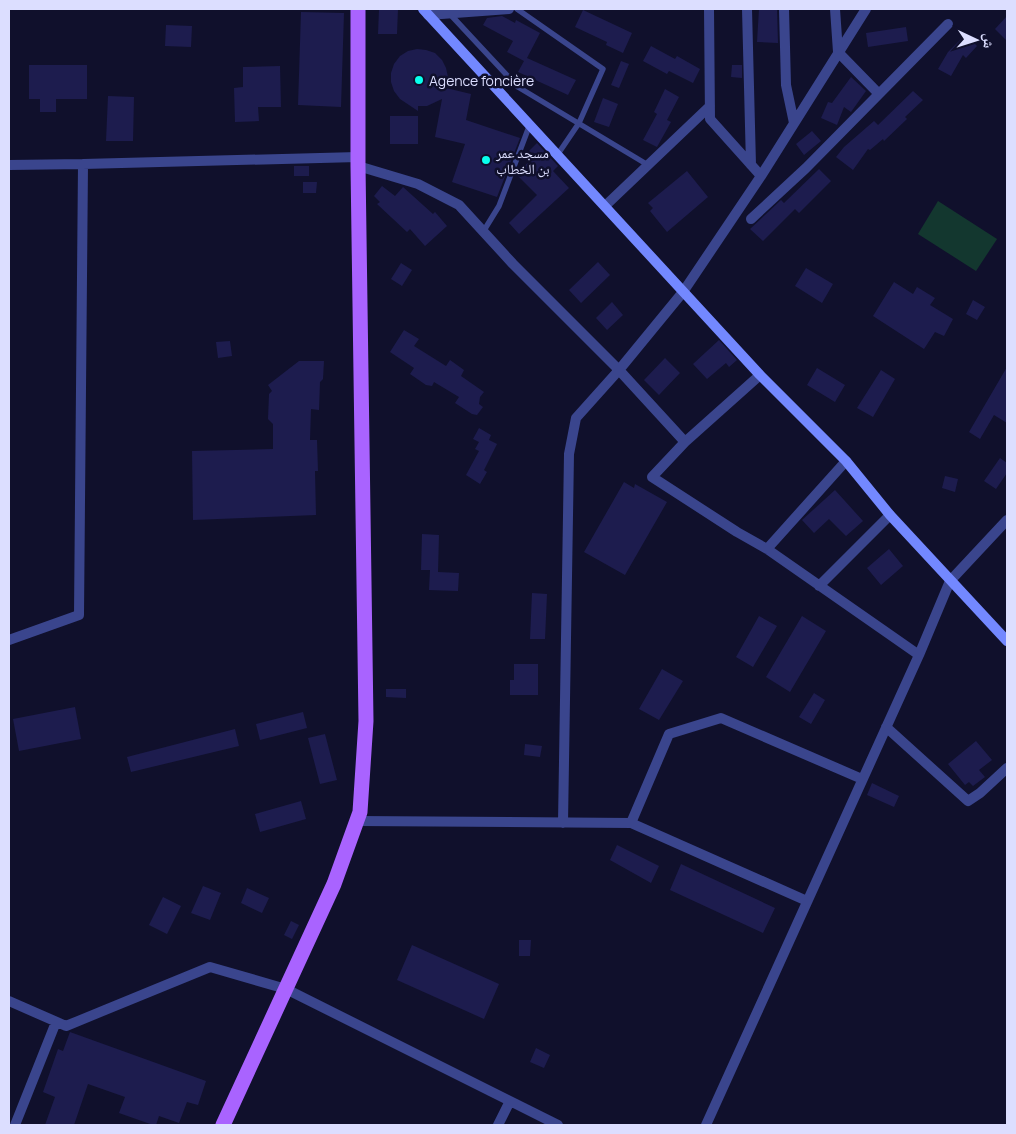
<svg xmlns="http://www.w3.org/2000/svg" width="1016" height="1134" font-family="Manrope,'Noto Naskh Arabic',sans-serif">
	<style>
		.green { fill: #13372f }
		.building { fill: #1d1c4e }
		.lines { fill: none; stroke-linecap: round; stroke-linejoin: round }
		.lane { stroke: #3a458d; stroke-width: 5.5 }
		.street { stroke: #3a458d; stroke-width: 10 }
		.secondary { stroke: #7388ff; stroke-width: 10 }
		.primary { stroke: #a963ff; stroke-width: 15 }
		.poi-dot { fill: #08ffed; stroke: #10102c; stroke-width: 2 }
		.labels { text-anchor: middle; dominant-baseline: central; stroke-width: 5; stroke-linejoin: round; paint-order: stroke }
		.poi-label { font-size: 14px; fill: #dcdeff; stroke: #10102c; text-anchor: start }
	</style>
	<rect width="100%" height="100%" fill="#10102c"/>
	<path class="green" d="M938,201L997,239L976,271L918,234Z"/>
	<path class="building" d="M379,9H398L397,34H378Z
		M759,9H777L778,43L757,42Z
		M583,10L632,33L623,53L606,45L607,42L575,27Z
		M301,12L344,13L341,107L298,105Z
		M502,16L515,23L516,20L540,33L527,58L576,80L568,95L518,72L524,61L507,52L513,41L483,25L487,18Z
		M1007,16V41L995,29Z
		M166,25L192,26L191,47L165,46Z
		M906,27L908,41L868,47L866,33Z
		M967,35L977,46L966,58L963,55L951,76L938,69L948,52L963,37L964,38Z
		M651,46L675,59L677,56L700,69L693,83L669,71L667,74L643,61Z
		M417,49L426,50L435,53L442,60L446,68L448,77L446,88L471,94L466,120L520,138L497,197L452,182L465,144L435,137L442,99L427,106H418V111L400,99L394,91L391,82V73L394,64L400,56L408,51Z
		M621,61L629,64L619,88L611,85Z
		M29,65H87V99H56V112H40V99H29Z
		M732,65H742V78L731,77Z
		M280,66L281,107H258L259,121L235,122L234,88L243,87V67Z
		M851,77L866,91L851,112L844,107L837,125L821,118L828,102L832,103Z
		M665,89L679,97L667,120L671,122L657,147L643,140L657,114L654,112Z
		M913,91L923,100L905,117L907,119L884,141L883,139L870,150L868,149L853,170L836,157L844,147L874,121L878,125Z
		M108,96L134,97L133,141H106Z
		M603,98L618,104L609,127L594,122Z
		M390,116H418V144H390Z
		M812,131L821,141L804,155L796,144Z
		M537,143L558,166L553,171L569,188L519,234L509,223L537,195L516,174L534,157L529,151Z
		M294,166H309V176H294Z
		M819,169L831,181L799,213L795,209L763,241L750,229L781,200L784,203Z
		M687,171L708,197L667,232L650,211L653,208L648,203Z
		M303,182H317L316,193H303Z
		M382,186L395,196L403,187L433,214L435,212L447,226L425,246L410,229L407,232L377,204L380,202L374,196Z
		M598,262L610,275L581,303L569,290Z
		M401,263L412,270L402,286L391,279Z
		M806,268L833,284L822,303L795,286Z
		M894,282L913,294L917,287L935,298L930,305L953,319L944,336L935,332L924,349L873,316Z
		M973,300L985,307L977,320L966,314Z
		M612,302L623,315L607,330L596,318Z
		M404,330L419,339L414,346L446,366L450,360L464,370L461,376L484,392L480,397L479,404L483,407L477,415L472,414L455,403L459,397L434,382L432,386L426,385L410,374L414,368L390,352Z
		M719,340L737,360L729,367L726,363L707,379L693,364Z
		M230,341L232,356L218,358L216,342Z
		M665,358L680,373L659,395L644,380Z
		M299,361H324L323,379L320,382L319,410L311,409L310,440H317L318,471H315L316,515L193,520L192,451L273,449V424L268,419L269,394L272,391L268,385Z
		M1007,367V423L994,415L980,439L969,432Z
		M817,368L845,385L835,402L807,385Z
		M881,370L895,379L873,417L857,408Z
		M479,428L491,435L489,440L497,444L484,470L487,472L480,484L466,475L479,451L475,449L479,442L473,439Z
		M1000,458L1007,463V473L996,489L984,481Z
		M945,476L958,479L955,492L942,488Z
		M624,482L634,488L635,484L667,502L625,575L584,552Z
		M835,490L863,521L846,536L829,519L814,533L802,520Z
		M422,534L439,535L438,572L459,573L458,591L429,590L430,570H421Z
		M889,549L903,566L881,585L867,568Z
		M532,593L547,594L545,639H530Z
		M759,616L777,626L753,667L736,657Z
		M802,616L826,631L790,692L766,677Z
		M514,664H538V695H510V680H514Z
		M662,669L683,681L659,720L639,709Z
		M386,689H406V698L386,697Z
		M814,693L825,700L811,724L799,717Z
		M75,707L81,739L19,751L13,719Z
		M303,712L307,728L260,740L256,724Z
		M235,729L239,746L131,772L127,757Z
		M325,734L337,780L320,784L308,738Z
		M976,741L992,760L979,770L985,777L973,786L969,782L965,785L948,764Z
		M525,744L542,746L540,757L524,755Z
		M872,783L899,796L894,807L867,795Z
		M301,801L306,819L260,832L255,814Z
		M617,845L659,866L651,883L610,860Z
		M681,864L775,908L763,933L670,890Z
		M203,886L221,893L210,920L191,913Z
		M247,888L269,898L262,913L241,903Z
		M163,897L181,906L167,934L149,925Z
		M291,921L299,925L292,939L284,935Z
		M519,940H531L530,956H519Z
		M412,945L499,984L484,1019L397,980Z
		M70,1032L206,1081L198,1105L187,1102L179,1123L159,1116L156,1125H153L119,1113L125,1097L88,1084L74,1125H45L55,1097L43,1092L58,1049L63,1051Z
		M536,1048L550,1055L544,1068L530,1062Z"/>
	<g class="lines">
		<path class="lane" d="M517,9L603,69L579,123L558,154
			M449,13L518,87L648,165
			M483,232L499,206L530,124"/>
		<path class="street" d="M709,9L710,119L761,176
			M747,9L751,165
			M784,9L786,85L794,123
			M835,9L838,52L879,94
			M428,15L509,9
			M9,165L83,164
			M358,166L418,184L459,205L513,264L619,370L685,442
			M605,206L710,106
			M751,219L806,168L948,24
			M760,375L685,442L652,477L737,532L767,549L919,655
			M767,549L846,461
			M819,586L890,515
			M9,640L79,615L83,164L358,157
			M886,727L968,801L980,793L1007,768
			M357,821L631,823L807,901
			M563,823L569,454L576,418L619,370L683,292L761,176L866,9
			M631,823L669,734L721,718L862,779
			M9,1001L66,1026L210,967L286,989L558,1125
			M15,1125L56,1022
			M498,1125L510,1101
			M706,1125L919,655L950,581L1007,520"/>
		<path class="secondary" d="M423,9L760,375L846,461L890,515L1007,641"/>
		<path class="primary" d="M223,1125L334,884L360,812L366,721L358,166V9"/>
	</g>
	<g class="poi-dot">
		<circle cx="419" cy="80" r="5"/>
		<circle cx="486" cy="160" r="5"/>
	</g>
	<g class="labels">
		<g class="poi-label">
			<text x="429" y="80">Agence foncière</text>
			<text x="496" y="152">مسجد عمر<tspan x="496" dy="16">بن الخطاب</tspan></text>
		</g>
	</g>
	<rect width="1016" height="1134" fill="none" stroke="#dcdeff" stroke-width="20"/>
	<g transform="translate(976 40) rotate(94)" stroke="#10102c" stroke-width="4" paint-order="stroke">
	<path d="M0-4L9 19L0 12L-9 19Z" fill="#dcdeff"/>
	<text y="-8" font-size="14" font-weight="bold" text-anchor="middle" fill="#dcdeff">ش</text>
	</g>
</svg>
